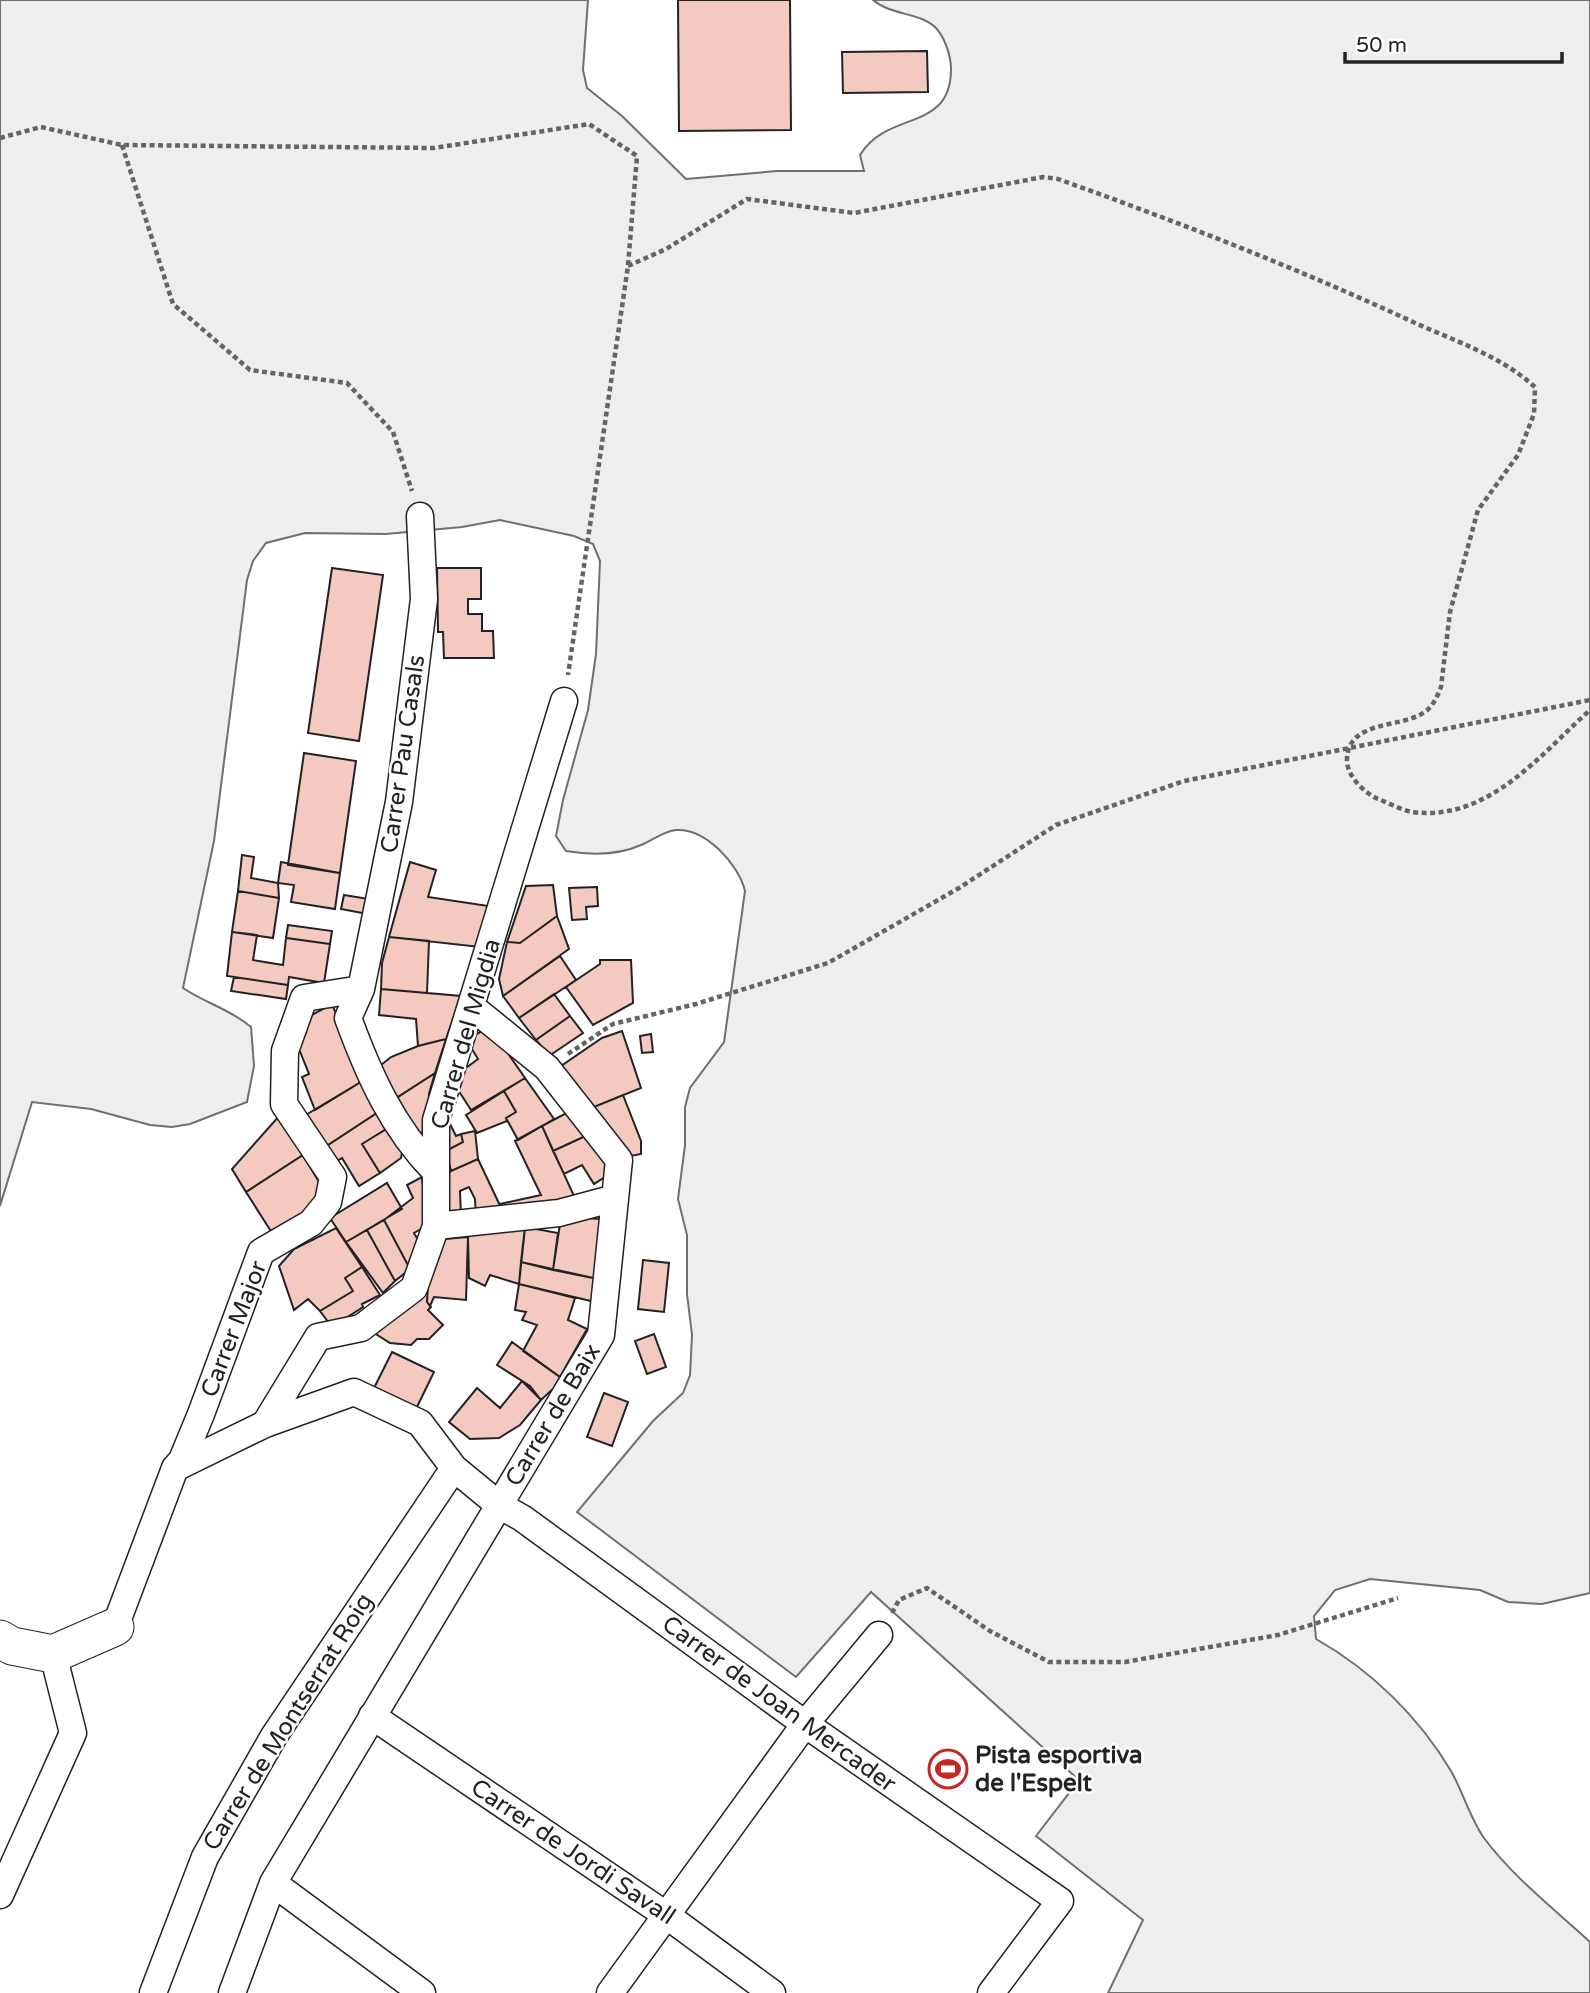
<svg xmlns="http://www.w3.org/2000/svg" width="1590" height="1993" font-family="'Varela Round',sans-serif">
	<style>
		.green { fill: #eee; stroke: #6f6f6f; stroke-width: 2 }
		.building { fill: #f3c9c0; stroke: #222; stroke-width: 2 }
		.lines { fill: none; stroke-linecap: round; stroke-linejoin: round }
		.street-casing { stroke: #222; stroke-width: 29 }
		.secondary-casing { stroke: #222; stroke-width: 39 }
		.path { stroke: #646464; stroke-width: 4.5; stroke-dasharray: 5 3.5; stroke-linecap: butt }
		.street { stroke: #fff; stroke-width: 26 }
		.secondary { stroke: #fff; stroke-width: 37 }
		.labels { text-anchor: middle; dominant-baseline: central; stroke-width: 5; stroke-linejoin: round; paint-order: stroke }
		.street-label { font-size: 24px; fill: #222; stroke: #fff }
		.poi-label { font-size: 24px; font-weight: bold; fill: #222; stroke: #fff; text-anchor: start }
	</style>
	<rect width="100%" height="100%" fill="#fff"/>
	<path class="green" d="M0,0H588L583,70L587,88L622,116L686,179L777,171H864L860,155C888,109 951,133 951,69C951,56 945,38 936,28C920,12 892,16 873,0H1590V1593L1542,1604L1508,1602L1480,1590L1370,1579L1335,1590L1314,1616L1316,1639C1371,1670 1419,1717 1451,1771C1463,1792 1470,1818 1484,1838C1513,1877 1554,1909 1590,1942V1993H1108L1143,1920L1036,1836L1079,1780L871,1592L796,1677L577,1512L653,1421L683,1393L690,1375L692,1335L687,1294V1235L678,1199L685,1145V1107L690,1088L724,1042L745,891C739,865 706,828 676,830C664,831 653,840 641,845C619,855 590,855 566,851L556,836L563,800L588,710L596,654L600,561L593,544L574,536L500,520L462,527L386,534L305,533L266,543L253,561L247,580L214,841L183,988C205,1003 230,1009 251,1027L254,1066L247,1102L190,1124L172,1127L150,1125L91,1109L32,1102L0,1206Z"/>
	<path class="building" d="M678,0H790L791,130L679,131Z
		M927,51L928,92L843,93L842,52Z
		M332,568L383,575L359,741L308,733Z
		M437,568H481V599H468V614H482V631H493L494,658H444L443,632H438Z
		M304,753L356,761L340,873L288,865Z
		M242,855L254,857L251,878L278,883L279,898L238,891Z
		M281,862L340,873L335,909L291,902L294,885L278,883Z
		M410,862L436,870L428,897L495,907L480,947L389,937Z
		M553,885L557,916L520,943L507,942L526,886Z
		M597,887L598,906L586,907L587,919L572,920L569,888Z
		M238,891L279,898L273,938L232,932Z
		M344,895L375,900L373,915L341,909Z
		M557,916L569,949L503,996L499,979L507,942L520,943Z
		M288,925L332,931L330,944L286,938Z
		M232,932L257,935L253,960L283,965L286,938L330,944L324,983L289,977L288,985L227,976Z
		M389,937L429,941L427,993L381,989L382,963Z
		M560,956L576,980L519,1018L503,996Z
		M600,960H631L633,1003L593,1025L566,987L600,964Z
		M234,977L288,985L286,999L231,991Z
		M381,989L461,996L446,1039L418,1046L416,1019L379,1015Z
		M554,994L570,1016L536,1040L519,1018Z
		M332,1004L364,1080L315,1110L302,1077L309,1074L295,1039L306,1033L299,1022Z
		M570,1016L583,1033L549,1056L536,1040Z
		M489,1026L525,1078L471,1110L451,1079L478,1059L467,1041Z
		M622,1031L641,1088L589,1109L561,1066L602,1038Z
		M651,1034L653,1052L642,1053L640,1036Z
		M446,1039L435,1073L393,1100L376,1069L391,1057L418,1046Z
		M435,1073L429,1094L428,1141L418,1146L389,1103Z
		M525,1078L554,1119L518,1140L506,1118L516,1112L504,1091Z
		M364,1080L383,1109L322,1149L304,1116Z
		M504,1091L516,1112L506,1118L507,1121L477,1133L466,1115Z
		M623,1095L641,1141V1154L620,1158L589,1109Z
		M383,1109L393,1125L362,1144L380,1173L359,1186L342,1158L333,1164L322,1149Z
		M574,1109L592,1133L553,1151L542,1126Z
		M280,1115L303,1155L246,1192L232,1169Z
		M450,1124L456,1136L461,1134L463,1142L446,1151L440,1130Z
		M393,1125L404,1143L401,1158L380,1173L362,1144Z
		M542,1126L574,1196L504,1214L500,1204L541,1195L515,1141Z
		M475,1131L478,1159L451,1171L446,1151L463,1142L461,1134Z
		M592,1133L614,1171L594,1184L582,1165L564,1174L553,1151Z
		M303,1155L325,1192L317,1212L274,1236L246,1192Z
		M478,1159L504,1214L476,1217L475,1199L469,1187L460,1191L461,1217H444L441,1180L451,1171Z
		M422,1177L428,1225L414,1233L421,1245L410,1269L384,1220L413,1198L407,1185Z
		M387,1183L402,1209L346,1242L330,1218Z
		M561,1217L603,1219L598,1279L553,1270Z
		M384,1220L410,1269L395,1281L367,1230Z
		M525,1227L558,1233L553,1270L521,1262Z
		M336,1228L362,1267L345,1278L353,1291L320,1311L308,1299L294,1310L279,1266L294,1249Z
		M480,1228H525L519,1284L490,1275L485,1286L469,1278L468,1237Z
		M367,1230L395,1281L383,1293L346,1242Z
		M468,1237L466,1300L434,1297L430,1306L427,1302L428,1285L433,1240Z
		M643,1260L669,1263L664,1312L638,1309Z
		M521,1262L598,1279L595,1302L519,1284Z
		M362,1267L380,1295L362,1304L363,1307L332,1327L320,1311L353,1291L345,1278Z
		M519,1284L575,1298L568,1320L587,1329L560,1377L523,1351L537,1325L522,1320L526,1312L515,1310Z
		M428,1285L427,1302L431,1307L428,1310L443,1325L429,1339H417L411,1345L390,1343L371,1331Z
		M654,1334L666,1367L647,1374L635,1341Z
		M512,1342L560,1377L554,1388L541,1400L530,1386L497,1365Z
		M392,1352L434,1372L416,1409L373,1390Z
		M522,1381L541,1400L520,1425L499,1438L470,1439L449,1422L477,1388L500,1408Z
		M604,1393L628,1402L612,1446L587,1437Z"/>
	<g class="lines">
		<defs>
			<path id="street" d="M420,516L424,599L399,802L361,989L348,1018C369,1075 392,1127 435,1171
				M436,1226L559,1213L615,1198
				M265,1424L318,1337L361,1328L414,1288L436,1226V1120L564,701
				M175,1468L182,1460L201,1414L261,1252L311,1223L328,1202L333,1177L284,1104L285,1051L304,998L361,989
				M115,1627L175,1468L265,1424L354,1392L420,1423L454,1468L499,1505L522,1518L805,1724L1060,1901L991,1993
				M372,1716L666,1915L772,1993
				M273,1883L422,1993
				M0,1895L73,1733L53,1654
				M153,1993L205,1857L274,1736L454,1468
				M232,1993L273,1883L601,1335L619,1160L547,1068L472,1007
				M610,1993L805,1724L879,1635"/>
			<path id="secondary" d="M0,1639L12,1646L53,1654L115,1627"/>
		</defs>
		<use href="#street" class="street-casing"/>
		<use href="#secondary" class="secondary-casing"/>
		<path class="path" d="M0,138L41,127L122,145L434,148L589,124L637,156L628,266L568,675
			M122,145L173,304L250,370L347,383L393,432L412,491
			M628,266L666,249L747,199L854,213L1043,177L1058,179C1178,222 1297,268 1413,322C1455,341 1501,356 1535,387L1534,414L1518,455L1478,510L1450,612L1441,687C1437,697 1433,707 1423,713C1401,728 1348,720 1347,759C1346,775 1364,793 1378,799C1389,803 1401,810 1412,812C1488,822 1540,755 1590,710
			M568,1054L613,1024L696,1004L828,963L959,888L1056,825L1184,781L1590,700
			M892,1613L899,1600L927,1588L990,1631L1049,1662H1125L1278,1635L1398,1598"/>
		<use href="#street" class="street"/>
		<use href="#secondary" class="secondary"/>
	</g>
	<defs>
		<symbol id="stadium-ring" viewBox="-11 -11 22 22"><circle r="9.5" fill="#fff" stroke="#c62828" stroke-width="1.5"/><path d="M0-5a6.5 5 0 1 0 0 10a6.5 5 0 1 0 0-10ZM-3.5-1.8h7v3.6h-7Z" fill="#c62828"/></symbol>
	</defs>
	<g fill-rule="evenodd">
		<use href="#stadium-ring" x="926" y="1747" width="44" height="44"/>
	</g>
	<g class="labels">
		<g class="street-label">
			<text transform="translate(403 754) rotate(-82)">Carrer Pau Casals</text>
			<text transform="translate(466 1034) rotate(-74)">Carrer del Migdia</text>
			<text transform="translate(234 1329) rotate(-69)">Carrer Major</text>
			<text transform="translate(553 1415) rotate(-59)">Carrer de Baix</text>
			<text transform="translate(779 1704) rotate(36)">Carrer de Joan Mercader</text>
			<text transform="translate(288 1722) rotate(-58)">Carrer de Montserrat Roig</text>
			<text transform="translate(573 1852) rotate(34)">Carrer de Jordi Savall</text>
		</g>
		<g class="poi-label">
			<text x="975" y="1755">Pista esportiva<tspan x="975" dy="28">de l'Espelt</tspan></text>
		</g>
	</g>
	<path d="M1345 52v10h217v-10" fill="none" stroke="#222222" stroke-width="3.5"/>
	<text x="1356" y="52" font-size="21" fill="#222222" stroke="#ffffff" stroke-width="5" paint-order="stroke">50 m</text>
</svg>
